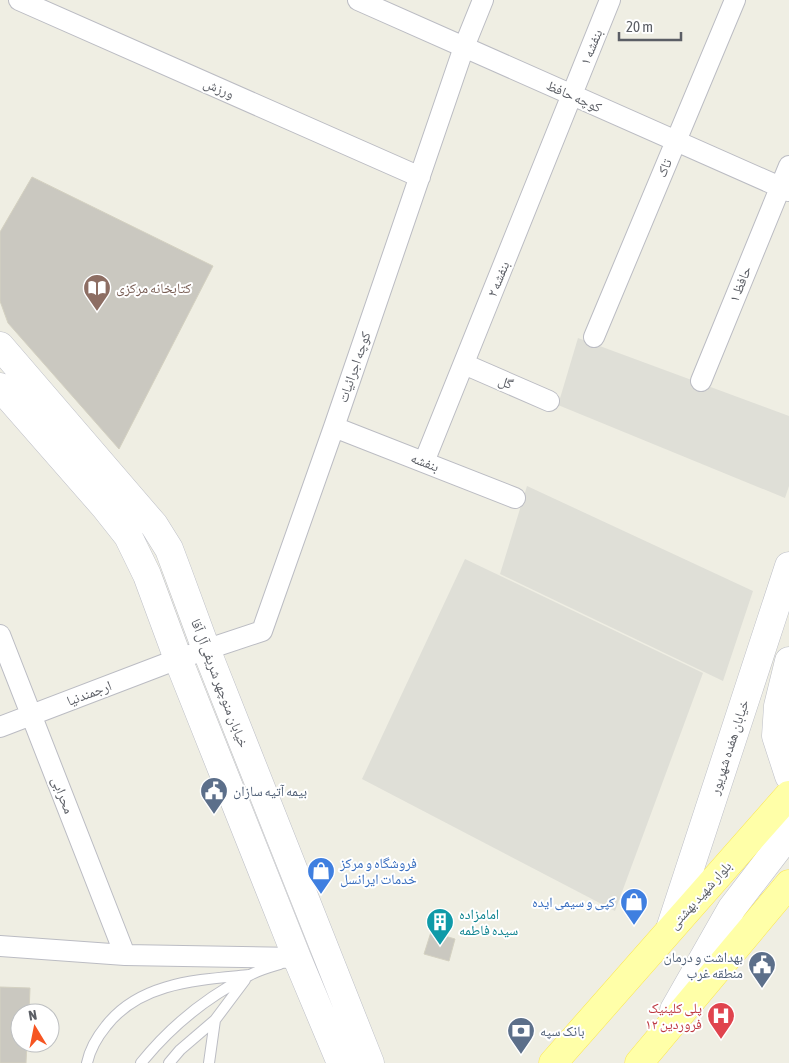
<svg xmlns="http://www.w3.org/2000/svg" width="789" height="1063" font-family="'Asap Condensed','Noto Naskh Arabic',sans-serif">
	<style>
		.industrial { fill: #dfdfd7 }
		.building { fill: #cac8c0; stroke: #d4d1c1 }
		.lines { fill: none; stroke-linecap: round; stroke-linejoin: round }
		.service-casing { stroke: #bbbcc3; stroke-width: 12 }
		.minor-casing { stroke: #bbbcc3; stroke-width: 22 }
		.secondary-casing { stroke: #bdbfc7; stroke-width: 29 }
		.primary-casing { stroke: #fce74f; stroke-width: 29 }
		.service { stroke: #fff; stroke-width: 10 }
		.minor { stroke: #fff; stroke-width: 20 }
		.secondary { stroke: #fff; stroke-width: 28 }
		.primary { stroke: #ffffa8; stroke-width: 28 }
		.labels { text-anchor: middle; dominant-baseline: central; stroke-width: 4; stroke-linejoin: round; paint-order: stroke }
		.street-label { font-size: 14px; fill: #5b5e65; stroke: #fff }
		.education-label { font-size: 14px; fill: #785e54; stroke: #fff; text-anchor: start }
		.service-label { font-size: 14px; fill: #4e5e75; stroke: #fff; text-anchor: start }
		.shop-label { font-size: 14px; fill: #366cbe; stroke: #fff; text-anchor: start }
		.culture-label { font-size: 14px; fill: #0d838f; stroke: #fff; text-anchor: start }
		.health-label { font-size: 14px; fill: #be3a42; stroke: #fff; text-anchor: end }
	</style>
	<rect width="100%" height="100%" fill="#efeee3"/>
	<path class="industrial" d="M578,338L789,416V486L785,498L558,405Z
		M527,486L753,591L723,681L500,574Z
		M465,559L703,673L615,911L362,779Z"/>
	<path class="building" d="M32,177L213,266L119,449L8,323L0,301V232Z
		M431,932L455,939L449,961L424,954Z
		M0,987L30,988L29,1013H20V1043H27L26,1063H0Z"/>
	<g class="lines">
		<defs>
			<path id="service" d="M87,1063C90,1049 97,1037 106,1026C140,982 198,980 249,975
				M141,1063C170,1027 207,997 248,976C258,970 270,967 280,964
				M169,1063L180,1050L215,1020L245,980
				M209,1063L215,1020"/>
			<path id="minor" d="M19,0L420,177
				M358,0L789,191
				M594,337L735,0
				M464,364L549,401
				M701,381L789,166
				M334,427L515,498
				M424,462L610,0
				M0,635L125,955
				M0,727L178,659L262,631L334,427L464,47L483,0
				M0,946L125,955L297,958"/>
			<path id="secondary" d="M0,346L154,525L169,549L178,573L206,649L370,1063
				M0,387L105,507L128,536L147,575L178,659L297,958L341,1063
				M789,661L778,706L776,736L789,776
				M670,929L789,566
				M674,1010L732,908L782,843L789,827"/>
			<path id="primary" d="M553,1063L789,795
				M639,1063L789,884"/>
		</defs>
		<use href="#service" class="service-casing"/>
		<use href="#minor" class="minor-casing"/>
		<use href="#secondary" class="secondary-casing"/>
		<use href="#primary" class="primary-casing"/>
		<use href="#service" class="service"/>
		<use href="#minor" class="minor"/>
		<use href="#secondary" class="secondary"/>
		<use href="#primary" class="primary"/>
	</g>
	<defs>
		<symbol id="library-pin" viewBox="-11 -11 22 30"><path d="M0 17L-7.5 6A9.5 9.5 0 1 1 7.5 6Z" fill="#8d6e63" stroke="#fff"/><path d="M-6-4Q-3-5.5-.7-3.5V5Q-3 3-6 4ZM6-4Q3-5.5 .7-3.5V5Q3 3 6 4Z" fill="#fff"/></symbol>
		<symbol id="civic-pin" viewBox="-11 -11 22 30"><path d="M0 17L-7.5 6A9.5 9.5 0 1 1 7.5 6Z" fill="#5c6f8a" stroke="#fff"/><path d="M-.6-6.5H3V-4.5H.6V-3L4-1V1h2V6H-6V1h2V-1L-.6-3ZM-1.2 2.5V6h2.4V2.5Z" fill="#fff"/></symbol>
		<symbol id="shop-pin" viewBox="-11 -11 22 30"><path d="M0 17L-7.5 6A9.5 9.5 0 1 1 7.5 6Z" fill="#3f7fe0" stroke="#fff"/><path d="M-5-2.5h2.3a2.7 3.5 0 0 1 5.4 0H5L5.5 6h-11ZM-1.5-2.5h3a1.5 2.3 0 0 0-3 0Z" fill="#fff"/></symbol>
		<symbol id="building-pin" viewBox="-11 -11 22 30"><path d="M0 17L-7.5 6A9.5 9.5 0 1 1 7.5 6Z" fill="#0f9aa8" stroke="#fff"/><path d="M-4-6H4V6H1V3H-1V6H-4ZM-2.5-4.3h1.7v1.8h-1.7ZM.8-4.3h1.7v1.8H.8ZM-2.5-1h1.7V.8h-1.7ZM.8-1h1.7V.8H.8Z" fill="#fff"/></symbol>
		<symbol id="hospital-pin" viewBox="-11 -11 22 30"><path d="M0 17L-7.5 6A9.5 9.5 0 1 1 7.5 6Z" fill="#e0444e" stroke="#fff"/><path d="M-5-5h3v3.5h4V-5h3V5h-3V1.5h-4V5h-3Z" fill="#fff"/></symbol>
		<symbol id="bank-pin" viewBox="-11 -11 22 30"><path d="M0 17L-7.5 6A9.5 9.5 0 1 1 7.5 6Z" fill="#5c6f8a" stroke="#fff"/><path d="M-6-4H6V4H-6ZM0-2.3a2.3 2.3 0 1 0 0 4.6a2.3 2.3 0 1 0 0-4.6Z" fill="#fff"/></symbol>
	</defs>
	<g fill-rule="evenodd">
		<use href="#library-pin" x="81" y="272" width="32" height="43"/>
		<use href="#civic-pin" x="198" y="775" width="32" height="43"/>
		<use href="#shop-pin" x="305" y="855" width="32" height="43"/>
		<use href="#shop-pin" x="618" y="886" width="32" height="43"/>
		<use href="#building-pin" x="424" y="906" width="32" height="43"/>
		<use href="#civic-pin" x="746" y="949" width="32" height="43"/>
		<use href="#hospital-pin" x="705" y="1000" width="32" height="43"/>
		<use href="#bank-pin" x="505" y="1015" width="32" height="43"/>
	</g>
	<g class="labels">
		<g class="street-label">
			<text transform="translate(591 47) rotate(-68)">بنفشه ۱</text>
			<text transform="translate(219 88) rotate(24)">ورزش</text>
			<text transform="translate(574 96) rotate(24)">کوچه حافظ</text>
			<text transform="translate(664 168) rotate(-67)">تاک</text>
			<text transform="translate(498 279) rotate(-68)">بنفشه ۲</text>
			<text transform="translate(740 284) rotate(-68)">حافظ ۱</text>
			<text transform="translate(354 367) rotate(-71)">کوچه اجرائیات</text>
			<text transform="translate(506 382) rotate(24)">گل</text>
			<text transform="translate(425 462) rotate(21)">بنفشه</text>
			<text transform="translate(220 683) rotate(69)">خیابان منوچهر شریفی آل آقا</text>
			<text transform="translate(89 693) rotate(-21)">ارجمندنیا</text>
			<text transform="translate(729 747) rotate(-72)">خیابان هفده شهریور</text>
			<text transform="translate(63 795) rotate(69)">محرابی</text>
			<text transform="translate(700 895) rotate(-48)">بلوار شهید بهشتی</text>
		</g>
		<g class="education-label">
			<text x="116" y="288">کتابخانه مرکزی</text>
		</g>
		<g class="service-label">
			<text x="233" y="791">بیمه آتیه سازان</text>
			<text x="743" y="957" text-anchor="end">بهداشت و درمان<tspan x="743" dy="16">منطقه غرب</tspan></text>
			<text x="540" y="1031">بانک سپه</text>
		</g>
		<g class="shop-label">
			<text x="340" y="863">فروشگاه و مرکز<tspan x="340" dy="16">خدمات ایرانسل</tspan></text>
			<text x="615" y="902" text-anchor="end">کپی و سیمی ایده</text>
		</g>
		<g class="culture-label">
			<text x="459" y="914">امامزاده<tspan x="459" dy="16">سیده فاطمه</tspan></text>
		</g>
		<g class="health-label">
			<text x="702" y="1008">پلی کلینیک<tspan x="702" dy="16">۱۲ فروردین</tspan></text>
		</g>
	</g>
	<g transform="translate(35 1028) rotate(350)"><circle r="24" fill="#ffffff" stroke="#bdbfc1"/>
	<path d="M0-4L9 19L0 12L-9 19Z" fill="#f65522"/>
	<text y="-8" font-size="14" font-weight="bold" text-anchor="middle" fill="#5b5e65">N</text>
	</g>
	<path d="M619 32v8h62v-8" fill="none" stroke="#5b5e65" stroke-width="2.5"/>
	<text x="626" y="32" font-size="15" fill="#5b5e65" stroke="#ffffff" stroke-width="4" paint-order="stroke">20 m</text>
</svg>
